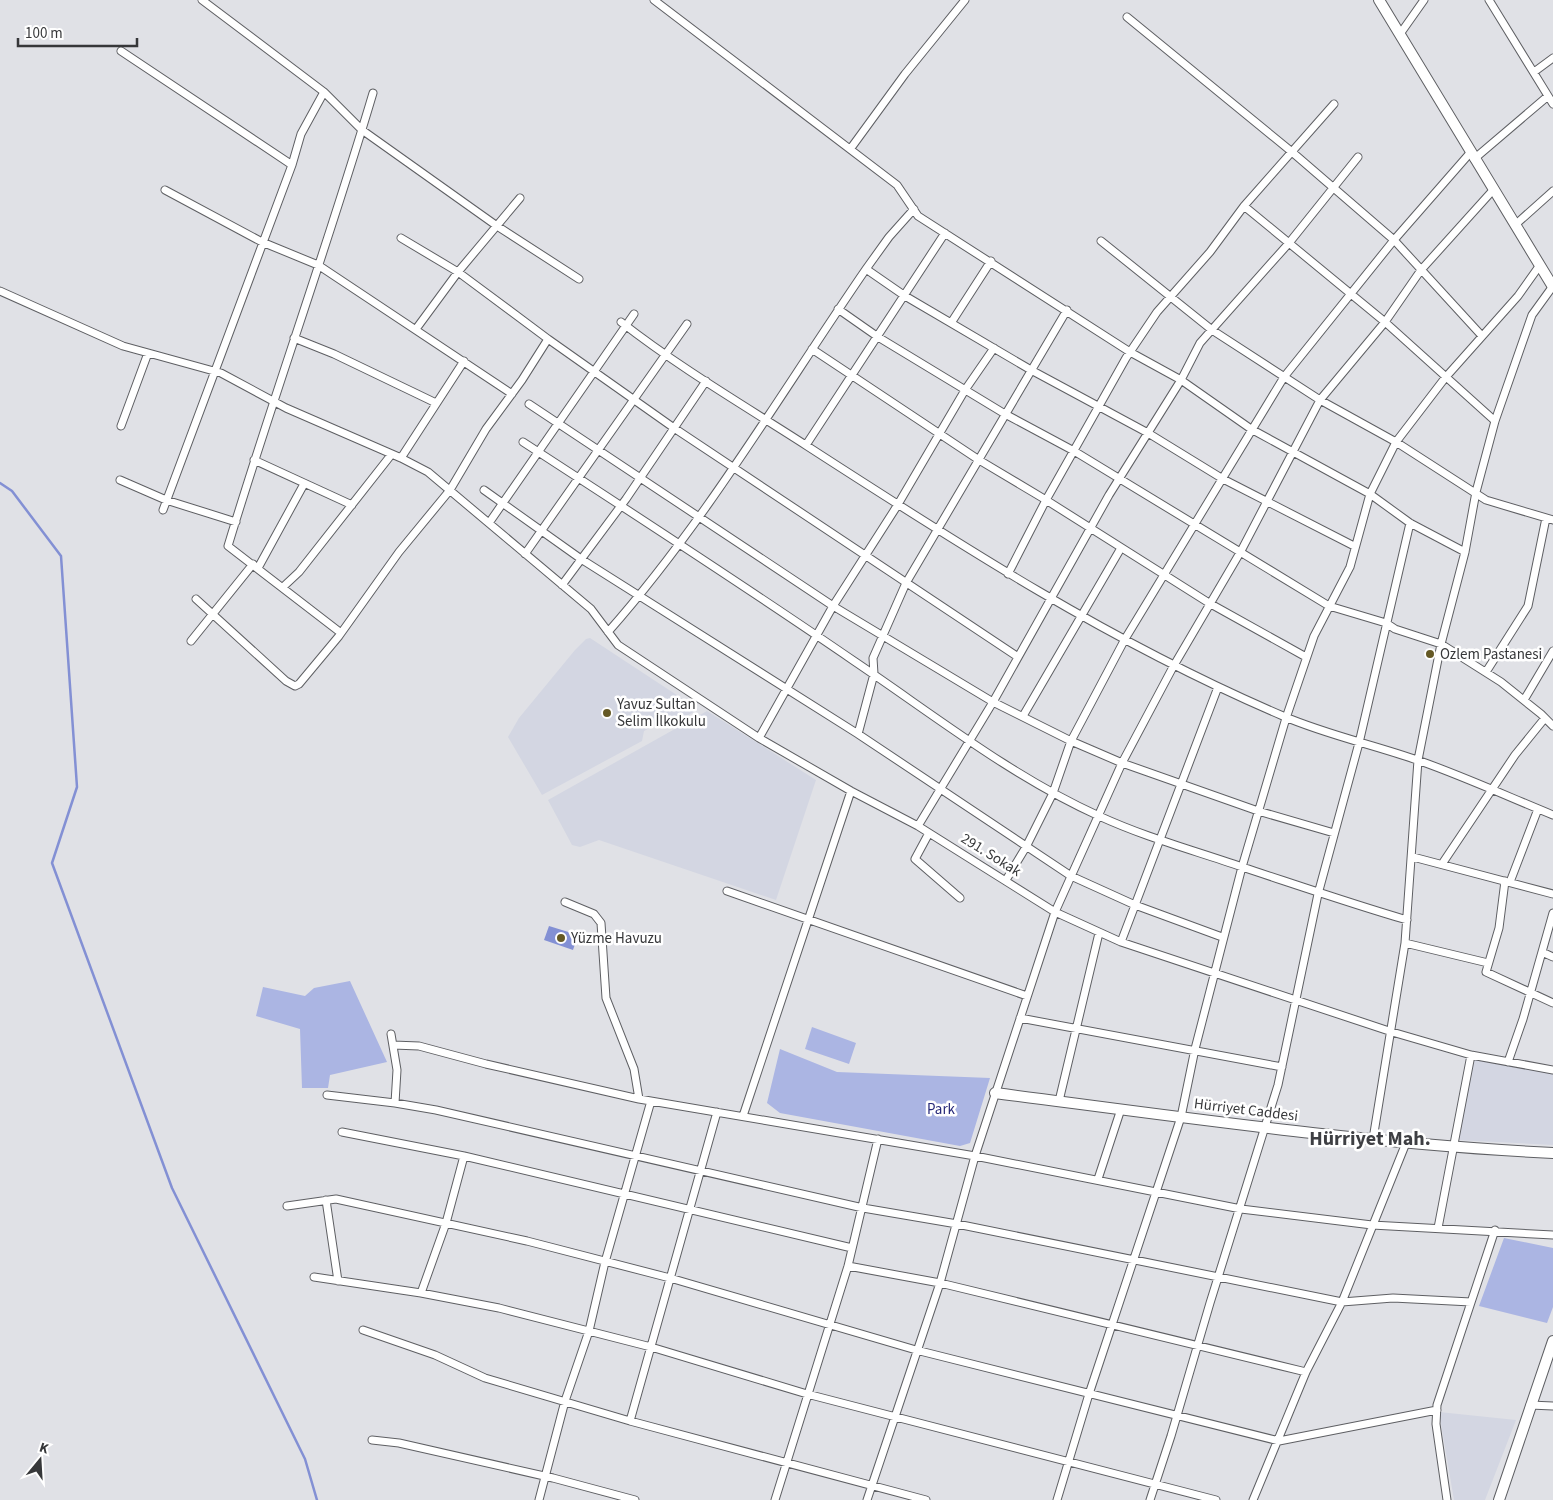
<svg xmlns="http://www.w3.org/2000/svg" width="1553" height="1500" font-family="'Source Sans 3',sans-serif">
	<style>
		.built { fill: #d3d6e2 }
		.green { fill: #abb5e3 }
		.water { fill: #8390d4 }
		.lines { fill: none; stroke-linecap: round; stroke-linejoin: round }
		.stream { stroke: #8390d4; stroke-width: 2.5 }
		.street-casing { stroke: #5e5f63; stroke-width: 9 }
		.secondary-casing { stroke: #5e5f63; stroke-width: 12 }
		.street { stroke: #fff; stroke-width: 7 }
		.secondary { stroke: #fff; stroke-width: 10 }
		.poi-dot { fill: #655925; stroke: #fff; stroke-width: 2 }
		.labels { text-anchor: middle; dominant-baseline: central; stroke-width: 5; stroke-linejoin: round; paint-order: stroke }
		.poi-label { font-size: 15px; fill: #363739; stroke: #fff; text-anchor: start }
		.street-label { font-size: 15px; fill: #363739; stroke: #fff }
		.park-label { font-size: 15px; fill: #262878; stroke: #fff }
		.district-label { font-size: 20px; font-weight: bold; fill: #3e3f43; stroke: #fff }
	</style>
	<rect width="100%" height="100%" fill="#e0e1e6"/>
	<path class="built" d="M590,638L698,709L671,726L661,722L644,731L642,741L542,795L508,737L519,718L575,650L586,639Z
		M707,711L816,780L776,900L599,840L580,847L572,845L548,800Z
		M1472,1059L1553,1072V1145L1457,1140Z
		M1439,1412L1516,1420L1485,1500H1454Z"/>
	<path class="green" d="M350,981L387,1062L330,1075L328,1088H302L300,1029L256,1016L263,987L305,996L314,988Z
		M812,1027L856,1043L849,1064L805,1049Z
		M780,1049L837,1072L990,1078L970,1143L960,1146L780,1113L767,1103Z
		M1504,1238L1553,1248V1307L1547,1323L1479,1306Z"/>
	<path class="water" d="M549,926L578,935L573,950L544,940Z"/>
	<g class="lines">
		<path class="stream" d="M0,483L12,491L61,556L77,787L52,863L172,1188L305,1459L317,1500"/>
		<defs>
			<path id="street" d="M202,0L324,92L362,130L497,226L579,279
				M654,0L897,185L918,216L1130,352L1181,380L1251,429L1370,494L1410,523L1465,552
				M1489,0L1553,104
				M1127,17L1292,152L1394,240L1482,336
				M1400,34L1424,0
				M121,51L292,165
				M1534,72L1553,58
				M851,148L905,74L965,0
				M1474,159L1548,96
				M165,190L262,242L318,265L512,394
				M1244,206L1385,322L1495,421
				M1515,225L1553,191
				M401,238L458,272L548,339L674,428L1018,657
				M1101,241L1212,330L1320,400L1396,442L1486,500L1553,520
				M866,269L905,296L1031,370L1148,433L1223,479L1354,546
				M0,291L123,346L221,373L286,408L401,458L428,472L591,609L618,645L759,738L851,791L918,826L1055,912L1121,942L1392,1032L1471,1055L1553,1070
				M838,309L878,337L1005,414L1074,451L1329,606L1386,623L1395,629L1441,644L1501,682L1541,714L1553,726
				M621,322C680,368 745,406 807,446C963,547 1112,643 1283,716C1327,735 1375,745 1420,761C1465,777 1509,797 1553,815
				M951,323L991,261
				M416,329L458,272L520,198
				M294,338L334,354L436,403
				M812,349L979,460L1046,500L1209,603L1306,657
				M529,404L833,606L993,702L1071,741L1122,763L1258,811L1334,833
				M121,426L148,353
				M523,442C634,514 745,586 854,661C934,715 1011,776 1099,816C1147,838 1193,850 1242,867C1297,885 1352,904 1407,920
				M806,445L945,233
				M401,458L464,361
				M254,460L352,505
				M120,480L166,500L236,522
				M484,490L581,559L858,734L1071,876L1135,905L1222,937
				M163,510L292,165L301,134L324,92
				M489,523L634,314
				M525,554L687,324
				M258,568L304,484
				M1008,574L1046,500L1126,358L1157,312L1210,252L1244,206L1334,104
				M562,585L626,499L706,381
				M283,587L299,572L391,455
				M196,599L286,681L295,686L299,684L339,636L399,552L450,490L486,429L522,380L548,339
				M608,632C707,520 782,391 866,269L889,237L914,209
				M341,633L228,546C274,394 328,245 373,93
				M191,641L253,564
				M1486,672L1528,606L1546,518
				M1524,700L1553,651
				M1023,716L1121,548
				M858,734L874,674L873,658L906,583L1067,310
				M759,738L833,606L897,506L965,390L994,348
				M918,826L993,702L1109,495L1181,380L1200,343L1289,243L1358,157
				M929,833L915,859L960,898
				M1413,857L1553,894
				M1442,864L1515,755L1545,718
				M1006,880L1026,847L1053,793L1071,741L1125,639L1284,377L1394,240L1470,153
				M1505,881L1499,928L1486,972L1553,1003
				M1510,882L1538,809
				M727,891L1027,996
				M565,902L594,914L601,923L606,998L634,1069L639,1099
				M1121,942L1218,687
				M1405,943L1488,963
				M1542,952L1553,957
				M1020,1018L1282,1067
				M391,1034L397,1070L395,1103
				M393,1045L419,1046L486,1064L639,1099L975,1156L1241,1209L1372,1225L1553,1235
				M1508,1062L1523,1019L1553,913
				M327,1095L395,1103L436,1110L863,1208L957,1224L1342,1302L1393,1298L1471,1302
				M1059,1101L1099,933
				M743,1116L851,791
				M342,1132L464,1156L852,1248
				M1373,1139L1405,943L1418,760L1441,644L1465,552L1476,492L1495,421L1532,315L1553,286
				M1098,1179L1121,1109
				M326,1200L338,1281
				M287,1206L336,1199L527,1241L670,1278L916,1350L1279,1441L1437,1410
				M1438,1228L1471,1055
				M848,1266L940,1283L1306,1372
				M314,1277L421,1293L499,1308L651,1347L807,1394L1216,1500
				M421,1293L446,1223L464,1156
				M363,1330L435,1355L485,1378L630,1421L926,1500
				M1530,1405L1553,1406
				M630,1421L717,1112
				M372,1440L399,1443L553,1478L635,1500
				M539,1500L565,1401L589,1331L605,1262L651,1101
				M775,1500L848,1266L878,1139
				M867,1500L940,1283L975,1156L1055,912L1122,763L1173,667L1241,551L1320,400L1385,322L1421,270L1494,189
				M1057,1500L1089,1394L1181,1117L1195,1049L1242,867L1286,718L1314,636L1350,567L1370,494L1396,442L1445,378L1518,296L1540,265
				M1150,1500L1171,1436L1210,1303L1278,1085L1318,894L1359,743L1410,523
				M1253,1500L1306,1372L1342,1302L1406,1143
				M1447,1500L1436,1424L1437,1405L1495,1230"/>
			<path id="secondary" d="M1379,0L1553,287
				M995,1093C1181,1117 1366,1144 1553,1153
				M1499,1500L1553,1341"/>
		</defs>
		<use href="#street" class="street-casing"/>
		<use href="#secondary" class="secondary-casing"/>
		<use href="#street" class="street"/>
		<use href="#secondary" class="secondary"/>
	</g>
	<g class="poi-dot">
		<circle cx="1430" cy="654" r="5"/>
		<circle cx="607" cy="713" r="5"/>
		<circle cx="561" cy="938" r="5"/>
	</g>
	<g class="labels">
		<g class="poi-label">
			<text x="1440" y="654">Ozlem Pastanesi</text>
			<text x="617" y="704">Yavuz Sultan<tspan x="617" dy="17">Selim İlkokulu</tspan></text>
			<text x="571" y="938">Yüzme Havuzu</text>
		</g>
		<g class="street-label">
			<text transform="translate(991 855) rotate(32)">291. Sokak</text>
			<text transform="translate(1246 1110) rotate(7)">Hürriyet Caddesi</text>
		</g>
		<g class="park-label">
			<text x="941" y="1109">Park</text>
		</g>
		<g class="district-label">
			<text x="1370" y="1139">Hürriyet Mah.</text>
		</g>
	</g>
	<g transform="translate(40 1460) rotate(18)" stroke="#ffffff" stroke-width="4" paint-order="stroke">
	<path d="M0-4L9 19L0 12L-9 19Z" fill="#363739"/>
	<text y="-8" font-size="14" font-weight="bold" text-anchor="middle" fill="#363739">K</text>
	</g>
	<path d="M18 38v8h119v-8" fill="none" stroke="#363739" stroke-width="2.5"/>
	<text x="25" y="38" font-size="15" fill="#363739" stroke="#ffffff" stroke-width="4" paint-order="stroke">100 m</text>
</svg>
